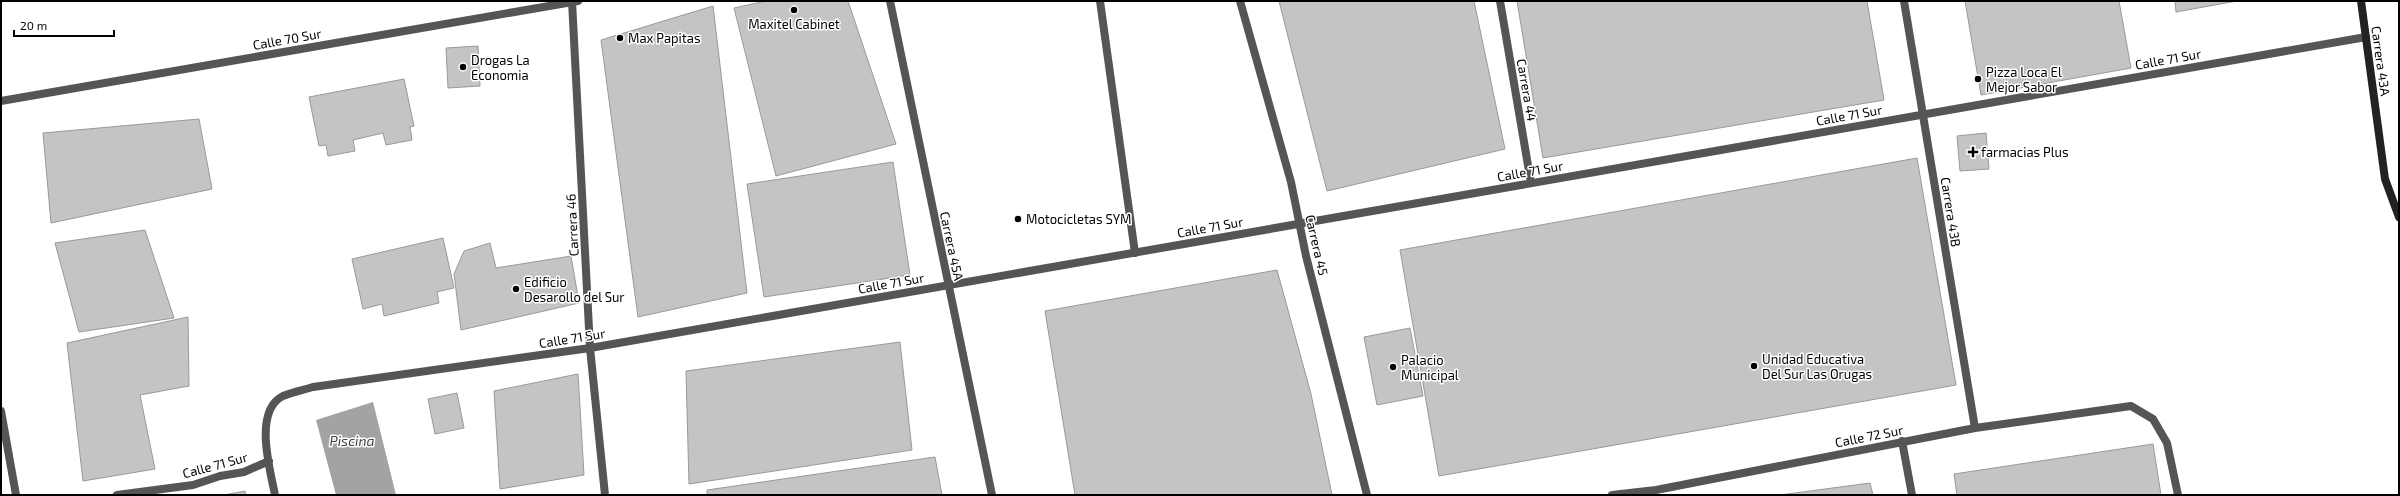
<svg xmlns="http://www.w3.org/2000/svg" width="2400" height="496" font-family="'Exo 2',sans-serif">
	<style>
		.water { fill: #a3a3a3 }
		.building { fill: #c4c4c4; stroke: #999 }
		.lines { fill: none; stroke-linecap: round; stroke-linejoin: round }
		.lane { stroke: #555; stroke-width: 8 }
		.street { stroke: #555; stroke-width: 8 }
		.secondary { stroke: #222; stroke-width: 8 }
		.poi-dot { fill: #000; stroke: #fff; stroke-width: 1.5 }
		.labels { text-anchor: middle; dominant-baseline: central; stroke-width: 3; stroke-linejoin: round; paint-order: stroke }
		.poi-label { font-size: 13px; fill: #000; stroke: #fff; text-anchor: start }
		.street-label { font-size: 13px; fill: #000; stroke: #fff }
		.water-label { font-size: 14px; font-style: italic; fill: #444; stroke: #fff }
	</style>
	<rect width="100%" height="100%" fill="#fff"/>
	<path class="water" d="M373,402L396,495H336L316,420Z"/>
	<path class="building" d="M766,1H848L896,144L776,176L734,8Z
		M1279,1H1474L1505,149L1327,191Z
		M1517,1H1867L1884,100L1543,158Z
		M1965,1H2119L2131,68L1981,95Z
		M2175,1H2237L2176,12Z
		M713,6L747,293L638,317L601,40Z
		M478,46L480,86L448,88L446,48Z
		M404,79L414,126L410,127L412,140L386,145L383,133L353,140L355,151L328,156L326,145L319,146L309,97Z
		M199,119L212,189L51,223L43,133Z
		M1986,133L1989,169L1960,171L1957,136Z
		M1917,158L1956,385L1439,476L1400,250Z
		M893,162L910,275L764,297L747,184Z
		M145,230L174,318L79,332L55,243Z
		M443,238L454,288L437,292L439,303L384,316L382,304L363,309L352,259Z
		M490,243L496,268L571,256L579,303L461,330L454,274L464,251Z
		M1277,270L1311,394L1332,495H1075L1045,311Z
		M188,317L189,386L140,395L155,469L83,481L67,343Z
		M1410,328L1423,396L1377,405L1364,337Z
		M900,342L912,450L689,484L686,371Z
		M578,374L584,475L500,489L494,391Z
		M457,393L464,428L435,434L428,399Z
		M2153,444L2161,495H1957L1954,474Z
		M935,457L942,495H707V490Z
		M1870,483L1873,495H1780Z
		M245,491L246,495H224Z"/>
	<g class="lines">
		<path class="lane" d="M1100,1L1135,253"/>
		<path class="street" d="M572,1L590,348L605,495
			M890,1L992,495
			M1240,1L1291,182L1306,256L1367,495
			M1500,1L1531,183
			M1904,1L1975,428
			M1,101L578,1
			M1,411L16,495
			M1902,441L1912,495
			M117,495L193,485L220,476L244,472L269,461
			M275,495C270,469 253,411 283,396C292,392 303,390 313,387L590,348L2366,37
			M1612,495L1656,490L1975,428L2131,406L2153,419L2167,443L2178,495"/>
		<path class="secondary" d="M2361,1L2385,179L2399,217"/>
	</g>
	<g class="poi-dot">
		<circle cx="794" cy="10" r="4"/>
		<circle cx="620" cy="38" r="4"/>
		<circle cx="463" cy="67" r="4"/>
		<circle cx="1978" cy="79" r="4"/>
		<path d="M1971 146h4v4h4v4h-4v4h-4v-4h-4v-4h4z"/>
		<circle cx="1018" cy="219" r="4"/>
		<circle cx="516" cy="289" r="4"/>
		<circle cx="1754" cy="366" r="4"/>
		<circle cx="1393" cy="367" r="4"/>
	</g>
	<g class="labels">
		<g class="poi-label">
			<text x="794" y="24" text-anchor="middle">Maxitel Cabinet</text>
			<text x="628" y="38">Max Papitas</text>
			<text x="471" y="60">Drogas La<tspan x="471" dy="15">Economia</tspan></text>
			<text x="1986" y="72">Pizza Loca El<tspan x="1986" dy="15">Mejor Sabor</tspan></text>
			<text x="1981" y="152">farmacias Plus</text>
			<text x="1026" y="219">Motocicletas SYM</text>
			<text x="524" y="282">Edificio<tspan x="524" dy="15">Desarollo del Sur</tspan></text>
			<text x="1762" y="359">Unidad Educativa<tspan x="1762" dy="15">Del Sur Las Orugas</tspan></text>
			<text x="1401" y="360">Palacio<tspan x="1401" dy="15">Municipal</tspan></text>
		</g>
		<g class="street-label">
			<text transform="translate(287 39) rotate(-10)">Calle 70 Sur</text>
			<text transform="translate(2168 59) rotate(-10)">Calle 71 Sur</text>
			<text transform="translate(2381 61) rotate(82)">Carrera 43A</text>
			<text transform="translate(1527 90) rotate(80)">Carrera 44</text>
			<text transform="translate(1849 115) rotate(-10)">Calle 71 Sur</text>
			<text transform="translate(1530 171) rotate(-10)">Calle 71 Sur</text>
			<text transform="translate(1951 212) rotate(81)">Carrera 43B</text>
			<text transform="translate(572 225) rotate(-93)">Carrera 46</text>
			<text transform="translate(1210 227) rotate(-10)">Calle 71 Sur</text>
			<text transform="translate(1317 245) rotate(77)">Carrera 45</text>
			<text transform="translate(952 246) rotate(78)">Carrera 45A</text>
			<text transform="translate(891 283) rotate(-10)">Calle 71 Sur</text>
			<text transform="translate(572 338) rotate(-9)">Calle 71 Sur</text>
			<text transform="translate(1869 436) rotate(-11)">Calle 72 Sur</text>
			<text transform="translate(215 465) rotate(-15)">Calle 71 Sur</text>
		</g>
		<g class="water-label">
			<text x="352" y="440">Piscina</text>
		</g>
	</g>
	<rect width="2400" height="496" fill="none" stroke="#000000" stroke-width="4"/>
	<path d="M14 30v6h100v-6" fill="none" stroke="#000000" stroke-width="2"/>
	<text x="20" y="30" font-size="12" fill="#000000" stroke="#ffffff" stroke-width="3" paint-order="stroke">20 m</text>
</svg>
